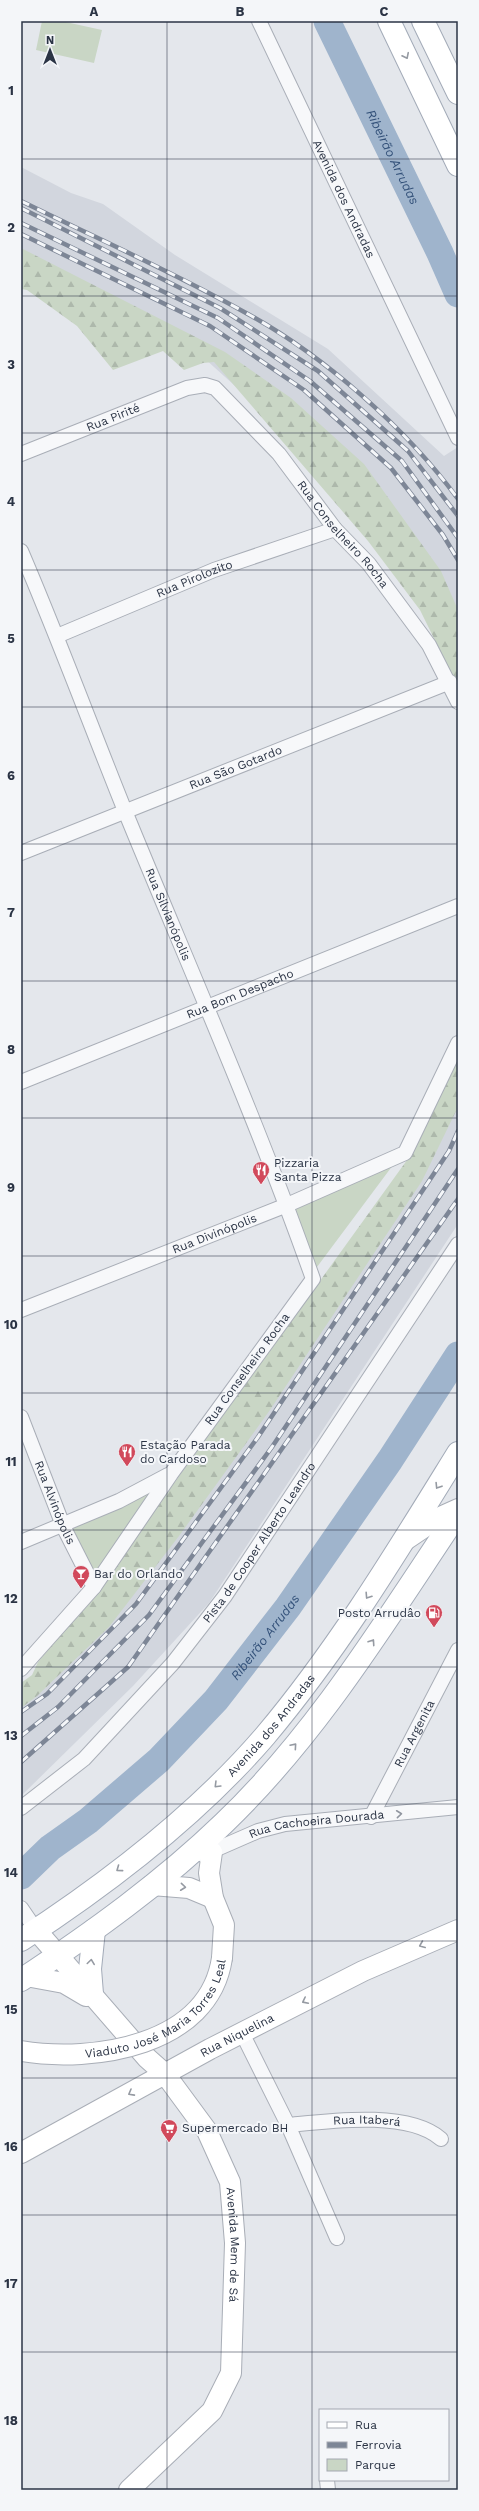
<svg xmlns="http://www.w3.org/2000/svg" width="479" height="2511" font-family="'Work Sans',sans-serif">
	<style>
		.built { fill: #d2d6de }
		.forest { fill: url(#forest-firs) }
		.park { fill: #c9d6c5 }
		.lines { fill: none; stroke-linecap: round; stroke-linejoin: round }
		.river { stroke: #9fb4cc; stroke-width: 27 }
		.street-casing { stroke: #a9aeb7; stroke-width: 16 }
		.secondary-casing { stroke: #a9aeb7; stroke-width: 22 }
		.primary-casing { stroke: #a3abb8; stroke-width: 24 }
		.street { stroke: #f7f8fa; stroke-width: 14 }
		.secondary { stroke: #fff; stroke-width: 20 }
		.primary { stroke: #fff; stroke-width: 22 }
		.rail-casing { stroke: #7d8696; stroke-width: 4.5 }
		.rail { stroke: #f4f6f9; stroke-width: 3; stroke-dasharray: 9; stroke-linecap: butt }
		.secondary-bridge-casing { stroke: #a9aeb7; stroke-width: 22; stroke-linecap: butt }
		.secondary-bridge { stroke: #fff; stroke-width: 20 }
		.oneway { stroke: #959aa2 }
		.oneway2 { stroke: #9196a0 }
		.grid { fill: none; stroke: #2b3445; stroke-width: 1; stroke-opacity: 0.55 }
		.labels { text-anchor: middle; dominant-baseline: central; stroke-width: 4; stroke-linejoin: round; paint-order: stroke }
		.street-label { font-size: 12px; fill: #2b3445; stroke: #f4f6f9 }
		.poi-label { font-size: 12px; fill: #2b3445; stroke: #f4f6f9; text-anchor: start }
		.water-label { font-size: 13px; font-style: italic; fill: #34527a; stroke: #f4f6f9 }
		.neatline { fill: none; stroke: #2b3445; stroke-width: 1.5 }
		.grid-label { font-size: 13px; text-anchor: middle; font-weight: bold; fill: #2b3445 }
	</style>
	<defs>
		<pattern id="forest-firs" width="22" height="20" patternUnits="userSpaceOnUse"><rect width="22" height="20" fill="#c9d6c5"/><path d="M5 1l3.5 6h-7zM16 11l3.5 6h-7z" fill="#adb8ab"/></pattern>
	</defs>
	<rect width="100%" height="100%" fill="#e4e7ec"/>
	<path class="built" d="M21,167L71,193L103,204L175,255L328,349L444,456L458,447V665L424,593L254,403L204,358L74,306L21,282Z
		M458,1074V1224L209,1603L133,1686L21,1796V1688L37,1677L356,1266Z"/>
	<path class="forest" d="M21,248L225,352L291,398L364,464L441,571L458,610V687L420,610L368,541L214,362L203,363L184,370L163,351L113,370L77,326L27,290L21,289Z
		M458,1054V1107L422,1181L270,1410L179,1536L109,1627L37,1696L21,1708V1683L32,1675L38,1662L97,1590L415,1149Z"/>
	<path class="park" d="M42,21H61L102,30L94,63L36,50Z
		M399,1157L314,1271L292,1206Z
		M161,1484L93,1578L70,1530Z"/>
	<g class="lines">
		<g class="river">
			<path id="s1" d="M327,21L440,253L458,294"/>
			<path id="s2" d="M21,1876L50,1848L88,1821L159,1760L216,1700L288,1607L390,1460L458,1355"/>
		</g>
		<defs>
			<g id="street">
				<path id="s3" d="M259,21L458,438"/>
				<path id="s4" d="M21,454L187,388L205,385L215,388L279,454L335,529L369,564L429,645L458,702"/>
				<path id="s5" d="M21,551C58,637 90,724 125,811C189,967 257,1120 313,1279L171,1474L94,1587L21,1669"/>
				<path id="s6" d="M57,636L214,570L335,529"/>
				<path id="s7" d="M21,853L450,682"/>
				<path id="s8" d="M21,1082L458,906"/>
				<path id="s9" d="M21,1310L287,1205L405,1153L458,1043"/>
				<path id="s10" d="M21,1417L64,1528L94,1587"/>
				<path d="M21,1542L119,1501L168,1475"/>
				<path id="s11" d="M21,1808L84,1759L173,1663L225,1596L458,1244"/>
				<path id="s12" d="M371,1817L458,1650"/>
				<path id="s13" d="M203,1855L258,1831L285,1824L458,1807"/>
				<path d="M21,1908L36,1930"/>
				<path d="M242,2033L288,2125L337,2238"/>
				<path id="s14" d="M288,2125C329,2121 408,2110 441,2139"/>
				<path d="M327,2480L328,2490"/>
			</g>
			<g id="secondary">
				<path d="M404,1541L438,1518L458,1509"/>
				<path d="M212,1852L209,1873L213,1898L224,1925L222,1958"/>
				<path d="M152,1885L189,1888L213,1898"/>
				<path id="s15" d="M36,1930L147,2058L165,2074L207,2131L230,2182L235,2243L231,2373L212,2411L129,2490"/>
				<path d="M26,1976L64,1983L86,1996"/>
				<path id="s16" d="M21,2153L210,2049L363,1971L458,1930"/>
			</g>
			<g id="primary">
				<path d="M389,21L458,165"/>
				<path d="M423,21L458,93"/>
				<path id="s17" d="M21,1940C107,1884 198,1814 265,1736C339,1648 398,1550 458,1453"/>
				<path d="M21,1980C92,1933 163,1882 224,1823C318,1733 386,1620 458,1513"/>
				<path d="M92,1994L90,1969L94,1930"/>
			</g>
		</defs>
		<use href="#street" class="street-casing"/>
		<use href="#secondary" class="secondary-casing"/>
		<use href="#primary" class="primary-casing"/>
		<use href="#street" class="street"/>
		<use href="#secondary" class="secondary"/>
		<use href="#primary" class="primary"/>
		<defs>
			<path id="rail" d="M21,201C96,238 173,272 246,313C323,355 406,428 458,499
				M21,208L220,308L318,371L408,451L458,516
				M21,223L218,318L310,381L402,461L458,538
				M21,234L210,326L304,390L391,468L443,535L458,560
				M21,1712L47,1694L136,1604L258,1437L449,1151L458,1131
				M21,1736L58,1707L149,1615L272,1447L458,1169
				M21,1762L128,1667L458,1199"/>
		</defs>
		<use href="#rail" class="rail-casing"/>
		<use href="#rail" class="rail"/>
		<defs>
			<g id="secondary-bridge">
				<path id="s18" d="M21,2051C93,2063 209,2046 222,1958"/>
			</g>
		</defs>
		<use href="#secondary-bridge" class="secondary-bridge-casing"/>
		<use href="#secondary-bridge" class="secondary-bridge"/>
	</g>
	<defs><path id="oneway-chevron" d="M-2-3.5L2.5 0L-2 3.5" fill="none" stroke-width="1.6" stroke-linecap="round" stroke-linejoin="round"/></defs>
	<g class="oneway">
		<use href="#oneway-chevron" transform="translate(406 56) rotate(64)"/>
		<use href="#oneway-chevron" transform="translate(438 1486) rotate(122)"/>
		<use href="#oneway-chevron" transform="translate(368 1596) rotate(123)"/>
		<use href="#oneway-chevron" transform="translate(372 1642) rotate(-56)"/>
		<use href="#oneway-chevron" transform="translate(294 1746) rotate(-49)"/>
		<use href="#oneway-chevron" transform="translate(217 1785) rotate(135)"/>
		<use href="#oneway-chevron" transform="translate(119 1869) rotate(144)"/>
		<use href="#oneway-chevron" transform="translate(183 1887) rotate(6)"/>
		<use href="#oneway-chevron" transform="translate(422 1945) rotate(157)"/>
		<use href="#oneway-chevron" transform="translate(91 1962) rotate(-82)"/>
		<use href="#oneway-chevron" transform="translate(305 2001) rotate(153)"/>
		<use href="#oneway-chevron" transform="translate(131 2093) rotate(151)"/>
	</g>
	<use class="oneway2" href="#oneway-chevron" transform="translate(399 1814) rotate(-6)"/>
	<path class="grid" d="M167,21V2490M312,21V2490M21,159H458M21,296H458M21,433H458M21,570H458M21,707H458M21,844H458M21,981H458M21,1118H458M21,1256H458M21,1393H458M21,1530H458M21,1667H458M21,1804H458M21,1941H458M21,2078H458M21,2215H458M21,2352H458"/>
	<defs>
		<symbol id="restaurant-pin" viewBox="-11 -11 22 30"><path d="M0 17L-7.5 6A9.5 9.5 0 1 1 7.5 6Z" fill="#d1495b" stroke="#f4f6f9"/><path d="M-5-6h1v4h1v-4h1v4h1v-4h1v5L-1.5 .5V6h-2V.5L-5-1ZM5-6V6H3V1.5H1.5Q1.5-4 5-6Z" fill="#fff"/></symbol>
		<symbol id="bar-pin" viewBox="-11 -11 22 30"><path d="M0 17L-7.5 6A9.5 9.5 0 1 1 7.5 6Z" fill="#d1495b" stroke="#f4f6f9"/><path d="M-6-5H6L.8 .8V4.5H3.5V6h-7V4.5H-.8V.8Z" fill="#fff"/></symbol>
		<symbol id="fuel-pin" viewBox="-11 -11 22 30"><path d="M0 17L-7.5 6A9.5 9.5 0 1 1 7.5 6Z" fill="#d1495b" stroke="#f4f6f9"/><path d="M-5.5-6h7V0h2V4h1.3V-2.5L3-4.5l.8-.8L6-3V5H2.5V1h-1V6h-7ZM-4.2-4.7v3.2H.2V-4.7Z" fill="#fff"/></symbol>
		<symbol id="supermarket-pin" viewBox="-11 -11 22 30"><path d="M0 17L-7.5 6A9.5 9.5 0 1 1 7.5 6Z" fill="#d1495b" stroke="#f4f6f9"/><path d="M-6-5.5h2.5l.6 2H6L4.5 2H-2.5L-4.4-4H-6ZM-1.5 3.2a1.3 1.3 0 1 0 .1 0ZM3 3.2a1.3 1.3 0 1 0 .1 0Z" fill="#fff"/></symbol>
	</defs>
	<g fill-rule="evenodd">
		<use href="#restaurant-pin" x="251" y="1160" width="20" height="27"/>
		<use href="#restaurant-pin" x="117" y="1442" width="20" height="27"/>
		<use href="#bar-pin" x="71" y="1564" width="20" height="27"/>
		<use href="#fuel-pin" x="424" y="1603" width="20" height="27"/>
		<use href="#supermarket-pin" x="159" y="2118" width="20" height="27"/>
	</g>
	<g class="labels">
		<g class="street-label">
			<text stroke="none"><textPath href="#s3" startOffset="197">Avenida dos Andradas</textPath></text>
			<text stroke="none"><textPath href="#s4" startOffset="99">Rua Pirité</textPath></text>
			<text stroke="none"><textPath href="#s4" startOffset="402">Rua Conselheiro Rocha</textPath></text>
			<text stroke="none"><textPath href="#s6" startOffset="149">Rua Pirolozito</textPath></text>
			<text stroke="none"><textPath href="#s7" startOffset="231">Rua São Gotardo</textPath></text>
			<text stroke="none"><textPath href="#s5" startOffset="392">Rua Silvianópolis</textPath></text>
			<text stroke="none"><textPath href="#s8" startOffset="236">Rua Bom Despacho</textPath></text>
			<text stroke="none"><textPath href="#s9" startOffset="208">Rua Divinópolis</textPath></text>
			<text transform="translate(247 1369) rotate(-54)">Rua Conselheiro Rocha</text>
			<text stroke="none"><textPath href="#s10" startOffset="92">Rua Alvinópolis</textPath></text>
			<text stroke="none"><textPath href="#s11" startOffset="359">Pista de Cooper Alberto Leandro</textPath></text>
			<text stroke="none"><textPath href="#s17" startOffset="331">Avenida dos Andradas</textPath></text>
			<text stroke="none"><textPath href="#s12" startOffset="94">Rua Argenita</textPath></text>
			<text stroke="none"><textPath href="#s13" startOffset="119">Rua Cachoeira Dourada</textPath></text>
			<text stroke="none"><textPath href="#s18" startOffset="154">Viaduto José Maria Torres Leal</textPath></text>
			<text stroke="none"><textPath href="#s16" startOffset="246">Rua Niquelina</textPath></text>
			<text stroke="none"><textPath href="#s14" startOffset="79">Rua Itaberá</textPath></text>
			<text stroke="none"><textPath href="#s15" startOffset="383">Avenida Mem de Sá</textPath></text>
		</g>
		<g class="poi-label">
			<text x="274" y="1163">Pizzaria<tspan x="274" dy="14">Santa Pizza</tspan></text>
			<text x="140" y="1445">Estação Parada<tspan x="140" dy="14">do Cardoso</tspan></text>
			<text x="94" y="1574">Bar do Orlando</text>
			<text x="421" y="1613" text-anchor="end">Posto Arrudâo</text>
			<text x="182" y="2128">Supermercado BH</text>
		</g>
		<g class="water-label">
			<text stroke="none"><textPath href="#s1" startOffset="151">Ribeirão Arrudas</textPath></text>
			<text stroke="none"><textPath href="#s2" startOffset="343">Ribeirão Arrudas</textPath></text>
		</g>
	</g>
	<rect width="479" height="2511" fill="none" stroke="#f4f6f9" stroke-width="44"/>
	<rect x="319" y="2409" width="130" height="72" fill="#f4f6f9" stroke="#a4a8b1"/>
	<rect x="327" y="2422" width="20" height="6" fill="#ffffff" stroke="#a4a8b1"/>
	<text x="355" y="2429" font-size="12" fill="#2b3445">Rua</text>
	<rect x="327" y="2442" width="20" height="6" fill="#7d8696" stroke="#a4a8b1"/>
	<text x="355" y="2449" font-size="12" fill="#2b3445">Ferrovia</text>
	<rect x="327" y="2459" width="20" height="12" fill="#c9d6c5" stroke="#a4a8b1"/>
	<text x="355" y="2469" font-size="12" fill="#2b3445">Parque</text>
	<g transform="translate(50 50)" stroke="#f4f6f9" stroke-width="3" paint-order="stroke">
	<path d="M0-3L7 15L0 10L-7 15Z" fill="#2b3445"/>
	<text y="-6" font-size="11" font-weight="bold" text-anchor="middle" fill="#2b3445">N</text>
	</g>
	<rect x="22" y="22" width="435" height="2467" class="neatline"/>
	<g class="grid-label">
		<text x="94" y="16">A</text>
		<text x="240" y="16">B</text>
		<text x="384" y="16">C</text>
		<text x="11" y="95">1</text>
		<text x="11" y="232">2</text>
		<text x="11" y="369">3</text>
		<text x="11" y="506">4</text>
		<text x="11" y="643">5</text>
		<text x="11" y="780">6</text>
		<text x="11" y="917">7</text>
		<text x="11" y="1054">8</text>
		<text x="11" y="1192">9</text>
		<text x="11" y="1329">10</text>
		<text x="11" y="1466">11</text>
		<text x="11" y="1603">12</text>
		<text x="11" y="1740">13</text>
		<text x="11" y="1877">14</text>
		<text x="11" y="2014">15</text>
		<text x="11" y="2151">16</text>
		<text x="11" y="2288">17</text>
		<text x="11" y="2425">18</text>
	</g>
</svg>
